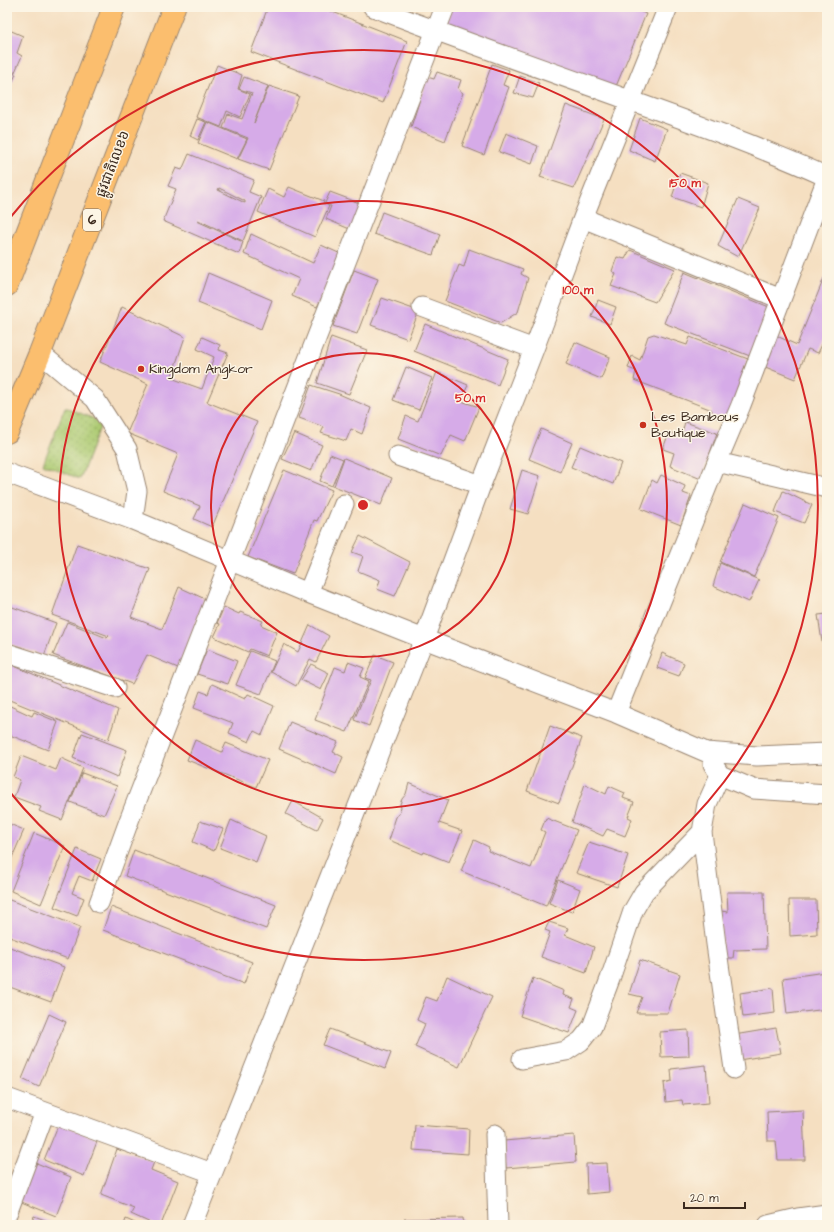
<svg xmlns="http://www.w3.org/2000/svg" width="834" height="1232" font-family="'Architects Daughter','Noto Sans Khmer',sans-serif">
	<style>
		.grass { fill: url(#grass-dots); stroke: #747a48 }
		.building { fill: #d6abe8; fill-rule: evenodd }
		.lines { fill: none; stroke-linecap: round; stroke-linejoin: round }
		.minor-casing { stroke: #988470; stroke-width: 21 }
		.highway-casing { stroke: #988470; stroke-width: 24 }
		.minor { stroke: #fff; stroke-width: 19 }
		.highway { stroke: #fbbe6e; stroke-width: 22 }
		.ring { fill: none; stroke: #d62828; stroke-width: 2 }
		.poi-dot { fill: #c8321e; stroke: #fcf5e5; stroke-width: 1.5 }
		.labels { text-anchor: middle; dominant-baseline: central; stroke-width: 3; stroke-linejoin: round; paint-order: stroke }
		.shield { fill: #fcf5e5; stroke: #75675a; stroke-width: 1 }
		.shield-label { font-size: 13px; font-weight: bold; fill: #3b2a1e }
		.street-label { font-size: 14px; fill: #3b2a1e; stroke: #fcf5e5 }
		.poi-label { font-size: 14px; fill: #3b2a1e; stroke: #fcf5e5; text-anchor: start }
		.centre { fill: #d62828; stroke: #fcf5e5; stroke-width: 2 }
		.ring-label { font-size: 12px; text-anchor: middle; font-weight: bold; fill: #d62828; stroke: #fcf5e5; stroke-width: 3; stroke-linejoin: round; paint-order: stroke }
	</style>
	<defs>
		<pattern id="grass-dots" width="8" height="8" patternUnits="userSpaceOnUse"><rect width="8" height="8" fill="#adcb73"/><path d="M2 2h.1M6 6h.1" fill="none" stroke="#96ae63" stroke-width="1.8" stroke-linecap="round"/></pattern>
	</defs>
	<rect width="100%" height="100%" fill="#fcf5e5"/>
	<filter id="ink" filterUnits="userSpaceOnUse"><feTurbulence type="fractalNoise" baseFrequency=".025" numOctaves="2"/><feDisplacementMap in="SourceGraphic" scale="8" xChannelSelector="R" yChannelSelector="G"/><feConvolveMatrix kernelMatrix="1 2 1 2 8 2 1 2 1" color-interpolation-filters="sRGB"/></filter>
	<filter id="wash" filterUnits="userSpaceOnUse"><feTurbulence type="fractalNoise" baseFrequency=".012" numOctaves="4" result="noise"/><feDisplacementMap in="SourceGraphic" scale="16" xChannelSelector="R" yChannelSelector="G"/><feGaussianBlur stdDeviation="0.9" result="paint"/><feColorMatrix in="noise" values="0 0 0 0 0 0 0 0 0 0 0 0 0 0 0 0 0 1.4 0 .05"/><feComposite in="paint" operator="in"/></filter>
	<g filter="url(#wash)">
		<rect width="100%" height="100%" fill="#f5dfc1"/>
		<path class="grass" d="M65,407L102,422L80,479L43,464Z"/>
		<g id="blocks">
			<path class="building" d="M268,7H320L407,41L383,103L251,52Z
				M452,7H630L646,14L612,96L442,33Z
				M7,29L23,36L17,53L22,56L14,74H16L7,94Z
				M492,64L509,70L503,85L509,87L484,155L462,146Z
				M217,65L242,75L238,89L250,94L240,117L227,111L221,127L196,117Z
				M437,72L461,80L458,89L463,93L445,141L411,127L427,77L434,79Z
				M520,76L539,83L533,98L514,93Z
				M244,77L268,86L254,123L269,86L299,96L269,170L238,159L248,138L223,128L228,114L242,119L252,93L239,89Z
				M566,105L604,119L574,188L540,177Z
				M640,118L667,129L655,161L629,150Z
				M197,119L206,122L198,140L190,136Z
				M207,122L247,139L237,159L198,143Z
				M506,133L538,146L532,164L499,152Z
				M189,154L254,180L249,192L261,197L243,241L198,220L197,221L243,242L239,254L163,221L176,189L168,186L176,168L182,170ZM219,188L245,201V203L218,190Z
				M680,173L708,183L701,207L672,197Z
				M289,187L324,201L323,203L329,206L315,237L258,212L268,189L284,197Z
				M330,192L362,204L352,230L326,219L331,206L325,203Z
				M738,199L760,208L738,257L718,246Z
				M382,212L440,234L433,255L374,234Z
				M251,234L313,263L321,245L343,255L317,307L292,296L299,279L244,254Z
				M469,249L523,269L521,274L528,278L518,312L501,323L445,301L459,265L464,267Z
				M630,250L675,269L655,302L611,286L616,274L612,271L617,257L625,259Z
				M354,270L378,279L357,334L333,326Z
				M684,272L769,307L750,356L664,323Z
				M208,273L272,300L261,329L198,303Z
				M824,278L827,279V334L818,353L808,349L795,379L758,364L770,333L797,345Z
				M382,298L419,311L408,339L371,325Z
				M598,300L616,307L610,324L592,317Z
				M122,307L185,337L171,378L202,389L214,357L197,349L202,337L220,345L219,350L228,353L207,402L257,422L212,527L194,519L200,506L163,491L178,454L127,433L148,384L100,362Z
				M425,324L508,359L498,385L414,351Z
				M654,334L687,345L690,337L748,359L743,371L751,374L731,424L710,415L712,410L634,380L636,371L628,368L632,356L640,360L648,336Z
				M331,337L367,350L349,394L317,383Z
				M575,342L610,357L601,379L566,364Z
				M406,367L432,378L419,410L393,400Z
				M437,372L468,385L461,401L479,407L465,441L451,435L441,456L398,439L406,416L418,421Z
				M311,385L339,394L371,408L362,434L351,429L346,441L321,433L324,427L299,418Z
				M685,422L717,433L701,479L670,466L674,453L663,449L669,432L681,436Z
				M541,429L572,443L560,472L529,459Z
				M294,433L322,445L311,471L282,459Z
				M580,446L621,463L613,484L571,467Z
				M330,454L343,459L332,486L320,481Z
				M344,458L392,478L381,505L334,486Z
				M284,470L332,490L317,521L314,520L293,574L248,557Z
				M522,470L540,476L528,514L510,509Z
				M661,475L685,486L683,493L691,496L681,525L641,509L652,480L657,483Z
				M783,491L812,505L804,523L775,512Z
				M745,503L779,518L754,577L720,562Z
				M360,536L410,562L395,596L377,589L380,580L358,571L363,556L352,552Z
				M77,544L150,569L131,617L162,629L179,587L205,599L189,641L178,668L147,655L132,684L53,655L67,622L107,638L109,636L52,615Z
				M720,563L759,580L749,602L713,586Z
				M7,605L56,623L44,656L7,643Z
				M224,607L239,614L240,612L263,621L261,625L277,632L267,656L250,649L248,652L214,637L220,624L217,623Z
				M827,614V641L822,642L818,615Z
				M310,625L329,636L316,662L310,659L296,686L271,672L284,644L298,652Z
				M207,649L237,661L228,684L197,674Z
				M250,651L275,661L261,694L236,685Z
				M662,653L684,663L679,676L657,668Z
				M375,655L393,662L369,726L354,720L371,680L365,678Z
				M348,662L364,668L360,677L369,681L347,732L315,720L335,667L345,671Z
				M7,663L118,710L108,740L7,699Z
				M311,664L329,673L321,690L301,680Z
				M212,684L245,699L248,694L274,706L262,735L254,731L249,742L229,733L233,723L194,708L200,691L208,694Z
				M8,705L32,716L34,712L58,722L48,750L7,734Z
				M290,722L338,742L333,752L343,757L336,774L279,749Z
				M550,726L582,738L559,803L527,791Z
				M82,733L127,750L117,777L73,758Z
				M195,740L222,752L226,743L268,760L256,787L187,760Z
				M21,756L56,770L61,758L83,768L62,820L39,811L41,807L14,797L20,780L13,777Z
				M82,773L117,786L104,815L70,802Z
				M409,783L448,800L439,823L462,831L449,862L424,852L423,854L389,840L393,828V823L395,817L399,814L401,808L400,804L402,799L406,794Z
				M585,784L606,794L609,786L625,793L623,798L634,802L628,817L632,819L625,836L607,829L603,836L572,822Z
				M293,801L323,818L317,830L286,814Z
				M546,818L577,830L546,906L461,871L474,840L489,847L488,851L531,868L545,832L541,830Z
				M231,820L266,836L256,862L220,848Z
				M200,821L223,829L214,851L193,842Z
				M7,823L24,830L7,869Z
				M34,833L65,846L41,904L11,891Z
				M589,842L628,855L617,887L576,873Z
				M77,849L101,859L92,881L79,876L72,893L84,898L77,916L54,907Z
				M134,850L276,905L266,929L125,876Z
				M558,880L580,889L572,912L549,903Z
				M727,892H764L766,949L734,950L733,958H722L721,911L728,912Z
				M7,899L80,927L68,959L7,936Z
				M789,900H816L817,934L790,936Z
				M111,907L252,962L244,984L103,930Z
				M549,922L568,928L565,935L594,947L586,973L541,957L550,932L545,930Z
				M7,946L64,967L51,1002L7,986Z
				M640,960L680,974L668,1013H636L642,997L629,994Z
				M825,972L827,1009L787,1014L783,978Z
				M447,976L492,997L459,1067L415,1047L425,1024L417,1020L426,997L437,1001Z
				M533,978L564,991L563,995L574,999L571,1007L578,1010L569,1033L520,1016Z
				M773,988L775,1013L743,1017L740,993Z
				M49,1014L66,1022L39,1087L22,1079Z
				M776,1028L781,1053L739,1060L734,1035Z
				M330,1029L391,1053L385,1069L323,1045Z
				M688,1030L689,1056L661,1057L660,1032Z
				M706,1065L709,1103L683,1105L682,1100L666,1102L664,1083L672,1081L671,1069Z
				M803,1110L805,1160H778L776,1141H768L767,1112Z
				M59,1123L98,1139L84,1176L44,1160Z
				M415,1125L469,1129L468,1154L413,1150Z
				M574,1135L576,1162L506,1168L504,1141Z
				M117,1149L154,1162L151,1170L178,1181L161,1225H155L131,1214L134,1208L101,1195Z
				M34,1162L71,1177L56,1216L19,1201Z
				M607,1163L609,1192L587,1194L586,1164Z
				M34,1216L59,1225H31Z
				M463,1218L464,1225H404V1219Z
				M126,1219L139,1225H124Z"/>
		</g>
	</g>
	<g filter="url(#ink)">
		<use href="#blocks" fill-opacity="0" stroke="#988470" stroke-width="1"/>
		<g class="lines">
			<defs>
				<path id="minor" d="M373,7C454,38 536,67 618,96C688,121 759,146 827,177
					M583,218L781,299
					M422,307L534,349
					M40,353L95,399L127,449L137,491L133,520
					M398,456L481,485
					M717,462L827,488
					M7,473L133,520L308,593L424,639L616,713L706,752L757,756L827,753
					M308,593L344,504
					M7,653L115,688
					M616,713L717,462L741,405L827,178
					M713,764L720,775L753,789L827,794
					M720,775L707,804L702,832L716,944L734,1069
					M99,903L130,818L445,7
					M522,1059L566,1051L581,1041L592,1027L610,979L633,911L644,892L702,832
					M7,1098L212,1173
					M495,1134L498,1225
					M7,1214L45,1112
					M192,1225L424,639L481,485L534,349L583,218L668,7
					M768,1225L798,1218L827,1214"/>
				<path id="highway" d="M7,285L114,7
					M7,432L40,353L174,7"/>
			</defs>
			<use href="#minor" class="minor-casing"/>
			<use href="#highway" class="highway-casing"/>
			<use href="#minor" class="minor"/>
			<use href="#highway" class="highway"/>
		</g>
	</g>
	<g class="ring">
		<circle cx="363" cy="505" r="152"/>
		<circle cx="363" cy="505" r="304"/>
		<path d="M9 219A455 455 0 1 1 9 791"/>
	</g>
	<g class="poi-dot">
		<circle cx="141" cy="369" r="4"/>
		<circle cx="643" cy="425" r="4"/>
	</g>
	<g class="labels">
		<rect class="shield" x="83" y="209" width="18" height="22" rx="3"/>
		<g class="shield-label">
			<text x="92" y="220">6</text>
		</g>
		<g class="street-label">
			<text transform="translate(113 164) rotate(-69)">ផ្លូវជាតិលេខ៦</text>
		</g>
		<g class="poi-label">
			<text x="149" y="369">Kingdom Angkor</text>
			<text x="651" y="417">Les Bambous<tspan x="651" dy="16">Boutique</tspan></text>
		</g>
	</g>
	<circle cx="363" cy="505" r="6" class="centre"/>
	<g class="ring-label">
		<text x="685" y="187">150 m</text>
		<text x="578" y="294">100 m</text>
		<text x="470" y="402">50 m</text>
	</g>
	<rect width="834" height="1232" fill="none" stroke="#fcf5e5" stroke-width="24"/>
	<path d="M684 1202v6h61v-6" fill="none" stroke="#3b2a1e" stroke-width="2"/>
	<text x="690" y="1202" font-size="12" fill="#3b2a1e" stroke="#fcf5e5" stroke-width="3" paint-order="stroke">20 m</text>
</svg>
